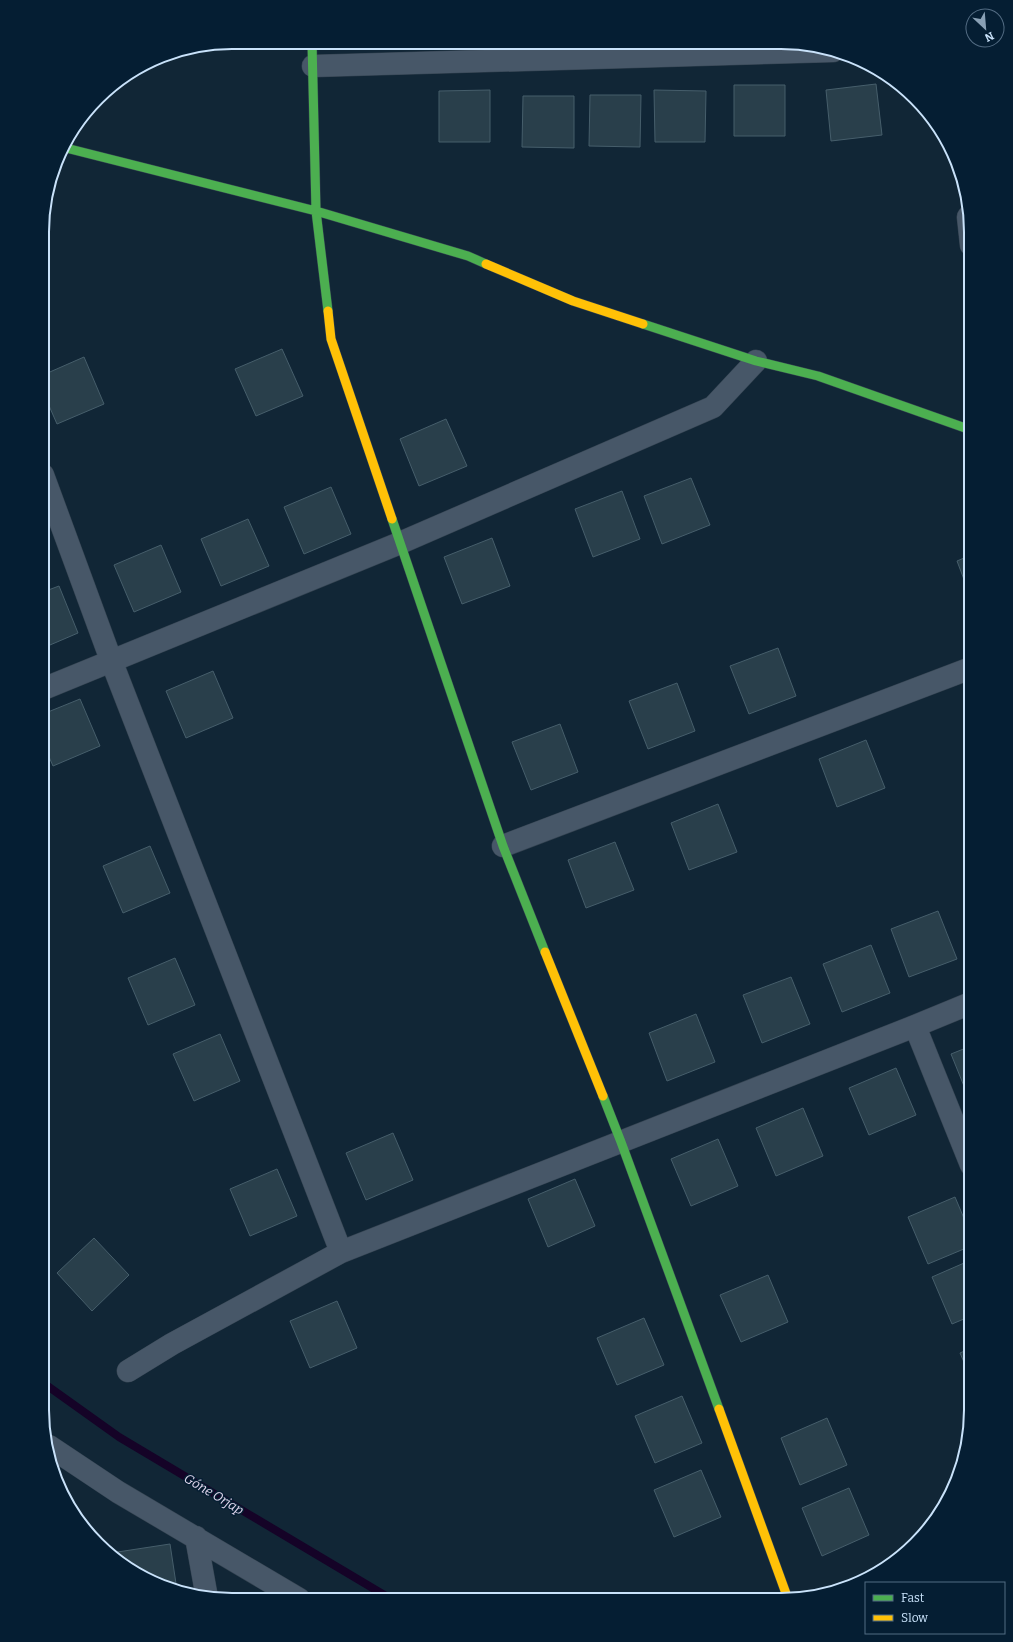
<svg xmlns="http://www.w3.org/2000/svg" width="1013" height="1642" font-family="Bitter,serif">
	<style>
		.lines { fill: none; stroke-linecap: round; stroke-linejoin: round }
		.stream { stroke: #150327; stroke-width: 8 }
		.building { fill: #293f4b; stroke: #465e6b }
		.street-casing { stroke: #334250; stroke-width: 23 }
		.fast-casing { stroke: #334250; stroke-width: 10 }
		.slow-casing { stroke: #334250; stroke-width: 10 }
		.street { stroke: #475768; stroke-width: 22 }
		.fast { stroke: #4caf50; stroke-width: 9 }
		.slow { stroke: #ffc107; stroke-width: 9 }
		.labels { text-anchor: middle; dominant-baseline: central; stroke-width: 3; stroke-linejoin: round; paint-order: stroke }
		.water-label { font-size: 13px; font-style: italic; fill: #e4d9f0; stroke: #051e33 }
		.rim { fill: none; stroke: #c9e2fa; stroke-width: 2 }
	</style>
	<rect width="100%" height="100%" fill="#112636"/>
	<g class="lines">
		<path class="stream" d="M42,1382L119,1437L391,1599"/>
	</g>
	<path class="building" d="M876,84L882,135L831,141L826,90Z
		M734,85H785V136H734Z
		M490,90V142H439V91Z
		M654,90L706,91L705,142H655Z
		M590,95H641L640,147L589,146Z
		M523,96H574V148L522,147Z
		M282,349L303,396L256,416L235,369Z
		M84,357L104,404L57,424L43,392V375Z
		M446,419L467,466L419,486L400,439Z
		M691,478L710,525L662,544L644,496Z
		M331,487L351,534L304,554L284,507Z
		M622,491L640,539L593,557L575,509Z
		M248,519L269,566L221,586L201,539Z
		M492,538L510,586L462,604L444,557Z
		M161,545L181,592L134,612L114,565Z
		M971,555V598L957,561Z
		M59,586L78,633L43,648V592Z
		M778,648L796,696L749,714L730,666Z
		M213,671L233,718L186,738L166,691Z
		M677,683L695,731L648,749L629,701Z
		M80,699L100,746L53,766L43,743V714Z
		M560,724L578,772L531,790L512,742Z
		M866,740L885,788L837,807L819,759Z
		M718,804L737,852L689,870L671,823Z
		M615,842L634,890L586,908L568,860Z
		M150,846L170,893L123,913L103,866Z
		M938,911L957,959L909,977L891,929Z
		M871,945L890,993L842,1012L823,964Z
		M175,958L195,1005L148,1025L128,978Z
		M791,977L810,1024L762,1043L743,995Z
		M696,1014L715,1062L667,1081L649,1033Z
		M220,1034L240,1081L194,1101L173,1054Z
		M971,1046V1101H970L951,1054Z
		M896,1068L916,1115L869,1135L849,1088Z
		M803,1108L823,1156L776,1176L756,1128Z
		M393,1133L413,1180L366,1200L346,1153Z
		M718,1139L738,1186L691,1206L671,1159Z
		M277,1169L297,1216L250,1236L230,1189Z
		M575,1179L595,1226L548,1247L528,1199Z
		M955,1197L971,1235V1246L928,1264L908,1217Z
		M94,1238L129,1275L92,1311L57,1273Z
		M971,1260V1316L952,1324L932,1277Z
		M768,1275L788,1322L741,1342L720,1295Z
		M337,1301L357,1348L310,1368L290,1321Z
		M644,1318L664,1365L617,1385L597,1338Z
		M971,1348V1378L960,1353Z
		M682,1396L702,1443L655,1463L635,1416Z
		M827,1418L847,1465L800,1485L781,1438Z
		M701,1470L721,1517L674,1537L654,1490Z
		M849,1488L869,1535L822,1556L802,1508Z
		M170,1544L177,1590L159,1585L116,1561L111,1556V1553Z"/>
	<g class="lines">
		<defs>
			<path id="street" d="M313,66L833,51
				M968,217L971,245
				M43,475L111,660L341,1252
				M43,689L400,543L713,407L756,361
				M503,846L971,668
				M915,1026L971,1165
				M128,1371L172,1344L341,1252L915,1026L971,1003
				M49,1446L118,1492L299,1599
				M196,1537L207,1598"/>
			<path id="fast" d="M312,42L316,211L328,311
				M62,147L316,211L468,256L486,264
				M643,324L756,361L818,376L971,430
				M392,519L503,846L545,952
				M603,1096L621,1142L719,1409"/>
			<path id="slow" d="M486,264L573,301L643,324
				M328,311L331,339L392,519
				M545,952L603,1096
				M719,1409L788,1599"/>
		</defs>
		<use href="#street" class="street-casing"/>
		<use href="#fast" class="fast-casing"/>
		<use href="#slow" class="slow-casing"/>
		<use href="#street" class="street"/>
		<use href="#fast" class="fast"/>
		<use href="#slow" class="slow"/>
	</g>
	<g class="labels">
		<g class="water-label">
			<text transform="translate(214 1494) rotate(31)">Góne Orjap</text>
		</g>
	</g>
	<path d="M0 0H1013V1642H0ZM232 49H781A183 183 0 0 1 964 232V1410A183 183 0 0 1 781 1593H232A183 183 0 0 1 49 1410V232A183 183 0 0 1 232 49Z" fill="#051e33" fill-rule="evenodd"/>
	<path class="rim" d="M232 49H781A183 183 0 0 1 964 232V1410A183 183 0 0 1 781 1593H232A183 183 0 0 1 49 1410V232A183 183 0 0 1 232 49Z"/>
	<rect x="865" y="1582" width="140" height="52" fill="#051e33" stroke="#536c83"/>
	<rect x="873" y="1595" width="20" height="6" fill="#4caf50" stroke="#536c83"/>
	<text x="901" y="1602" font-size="12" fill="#c9e2fa">Fast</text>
	<rect x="873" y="1615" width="20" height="6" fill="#ffc107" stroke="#536c83"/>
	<text x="901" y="1622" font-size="12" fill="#c9e2fa">Slow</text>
	<g transform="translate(985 28) rotate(154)"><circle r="19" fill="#051e33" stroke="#536c83"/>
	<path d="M0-3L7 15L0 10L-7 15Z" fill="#89a0b5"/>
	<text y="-6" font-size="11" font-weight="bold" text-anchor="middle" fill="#c9e2fa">N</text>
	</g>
</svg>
